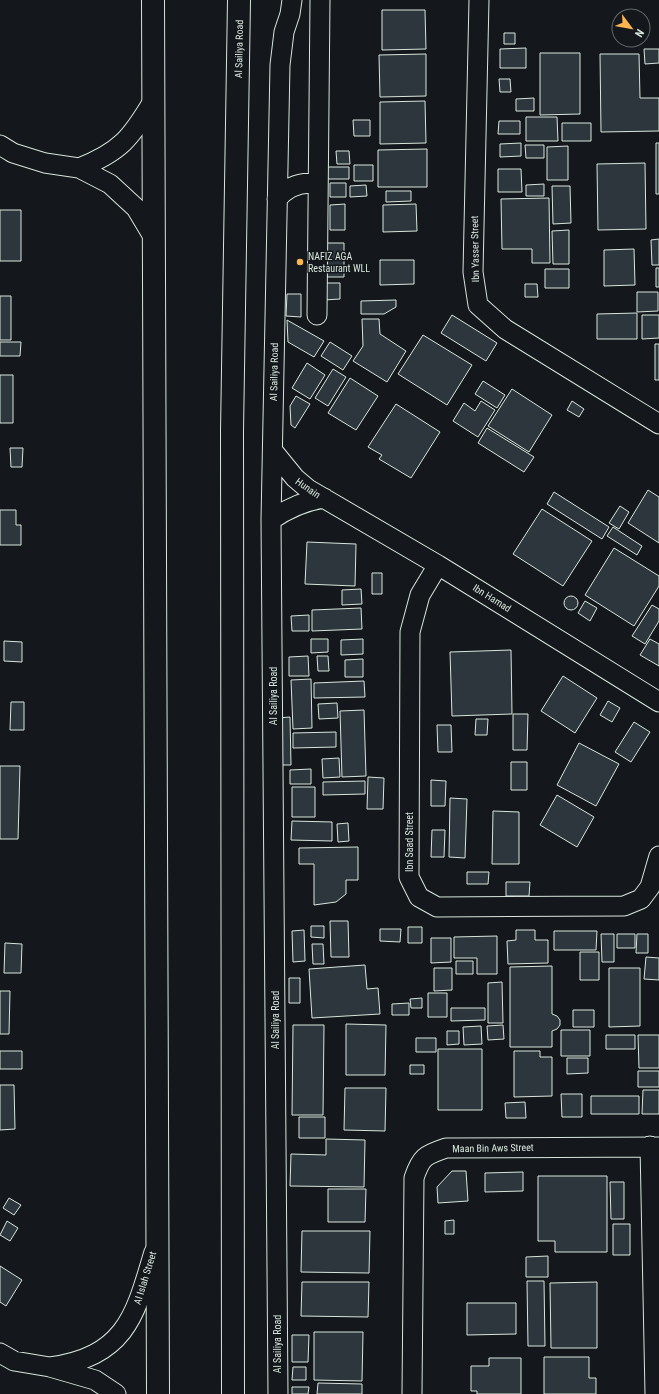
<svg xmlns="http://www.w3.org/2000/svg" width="659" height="1394" font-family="'Roboto Condensed',sans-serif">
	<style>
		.building { fill: #2c363c; stroke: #d8e6dc }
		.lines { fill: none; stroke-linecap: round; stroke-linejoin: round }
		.street-casing { stroke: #d8e6dc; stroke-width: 21 }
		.primary-casing { stroke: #d8e6dc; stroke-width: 24 }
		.street { stroke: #14181c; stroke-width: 19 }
		.primary { stroke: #14181c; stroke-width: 22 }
		.poi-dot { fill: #ffb74d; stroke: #14181c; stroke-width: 1.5 }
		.labels { text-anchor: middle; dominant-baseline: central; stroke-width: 3; stroke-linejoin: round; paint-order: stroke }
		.street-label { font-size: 10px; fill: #d8e6dc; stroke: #14181c }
		.poi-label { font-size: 10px; fill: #d8e6dc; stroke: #14181c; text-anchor: start }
	</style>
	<rect width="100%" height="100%" fill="#14181c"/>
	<path class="building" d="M382,10H425L426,49L382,50Z
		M504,33H515V44H504Z
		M526,48V68H500V49Z
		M644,49H659V63L645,64Z
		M540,53H580V114L540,115Z
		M426,54V96L380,97L379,55Z
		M600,54H639L640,98H659V131L601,132Z
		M499,79H510L511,92H500Z
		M534,98V111H516V99Z
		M425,101L426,143L380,144V102Z
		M526,117H557L558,141H526Z
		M353,120H370V136H354Z
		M499,121H520V134H498Z
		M562,123H591V141H562Z
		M521,143V156L500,157V144Z
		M656,143H659V194H656Z
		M525,145H544V158H526Z
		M568,146V180H547V147Z
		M427,149V187H378V150Z
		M336,151H349L350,164H337Z
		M645,163L646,229L598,230L597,164Z
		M354,165H373V181H354Z
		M327,167H349V179H327Z
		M498,169H521L522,192H498Z
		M330,183H346V197H330Z
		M544,184V196H526V185Z
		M366,185L367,196L350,197V186Z
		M552,186H570L571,223L553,224Z
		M386,191H411V201L386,202Z
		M549,198L550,263H532V249H502L501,199Z
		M345,204V230H330V205Z
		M416,204L417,231L383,232V205Z
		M0,210H21V261H0Z
		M569,230V264H553L552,231Z
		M659,239V265H652L651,240Z
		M327,243H344V277H327Z
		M634,249L635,285L604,286V250Z
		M380,260H414V284L380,285Z
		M656,268H659V287H656Z
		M545,269H569V288H545Z
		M324,283H340V299L324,300Z
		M525,284H537L538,297H525Z
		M637,292H658V311L637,312Z
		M287,294H301V317L286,316Z
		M0,296H11V340H0Z
		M396,300V307L384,314H361V301Z
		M637,313V339H597V314Z
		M452,315L497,343L486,361L441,333Z
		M642,315H659V338L642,339Z
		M362,319H379L380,334L406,351L387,382L353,361L363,346Z
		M287,320L324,341L314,357L288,342Z
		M423,335L472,365L447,405L398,374Z
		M0,342H21L20,356H0Z
		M330,342L352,356L343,370L321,356Z
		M655,344H659V380H655Z
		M307,363L325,375L310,399L292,388Z
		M333,369L346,377L328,406L315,398Z
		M0,375H13V423H0Z
		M350,378L378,396L356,430L328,413Z
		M483,381L505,395L497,408L475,394Z
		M512,389L552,415L529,452L488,426Z
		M296,396L310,404L295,428L291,425L290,406Z
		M481,401L495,410L478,437L453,421L464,403L475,411Z
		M572,401L584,409L579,417L567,410Z
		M396,404L440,432L411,478L379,459L382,455L368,447Z
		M487,428L534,457L524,472L478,443Z
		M10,448H23L22,467H11Z
		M648,490L659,497V543L628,523Z
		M554,492L609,527L602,539L547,504Z
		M620,506L629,512L619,529L609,523Z
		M542,509L592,541L563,586L513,554Z
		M0,510H16V525H21V545H0Z
		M613,527L642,546L637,555L607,536Z
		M307,542L356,544L355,586L305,584Z
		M614,548L659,576V586L634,626L585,595Z
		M372,573H382V594H372Z
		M361,589L362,604L342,605V590Z
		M564 603a7 7 0 1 1 14 0a7 7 0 1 1-14 0Z
		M585,601L597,608L590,621L578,613Z
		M652,605L659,609V621L645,644L632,636Z
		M361,608L362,629L312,631V610Z
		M309,615V631H292L291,616Z
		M311,639H328V652L311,653Z
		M363,639V654L341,655V640Z
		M650,639L659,644V666L640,655Z
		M4,641L22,642V662L4,661Z
		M511,650L512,714L452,716L450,652Z
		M308,656L309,676H289V657Z
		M317,656H328L329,671H318Z
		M363,659V677H345V660Z
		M563,676L597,698L575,733L541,711Z
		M311,679L312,728L293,729L291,680Z
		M364,681L365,697L314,698V683Z
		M608,701L620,708L612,722L600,715Z
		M11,702H24V730H10Z
		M337,703L338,718L319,719L318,704Z
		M364,710L366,776L342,777L340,711Z
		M513,714H528L527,750H513Z
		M290,717L291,765H278L277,718Z
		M476,719H488L487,735H475Z
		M634,722L650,732L631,762L615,752Z
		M437,725H451L452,752H438Z
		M336,732V747L293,748V733Z
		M579,743L619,764L596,806L557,785Z
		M339,758L340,777L323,778L322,759Z
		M511,762H527V790H511Z
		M0,766H20L18,839H0Z
		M311,769V784H290V770Z
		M368,777L384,778L383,809H367Z
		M431,780L446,781L445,806H431Z
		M365,781V794L323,795V782Z
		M292,787H315V817H292Z
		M557,795L594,817L577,847L540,825Z
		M450,798L467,799L465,858L449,857Z
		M493,811L519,812V864H492Z
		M292,821L332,822V841L291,840Z
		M348,823L349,841L338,842L337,824Z
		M432,830H445L444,857H431Z
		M358,847V880H346V894L336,902L314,905V864H299V848Z
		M467,872H489L488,884H467Z
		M506,882H530L529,896H506Z
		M330,921H348L349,957H331Z
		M311,926H324V938L311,937Z
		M408,927H422V943H408Z
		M380,929H401L400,942L380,941Z
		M304,930L305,961L293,962L292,931Z
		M516,930H535V940H548V963L508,964L507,941L516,940Z
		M554,931H597L596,950H554Z
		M601,934H614V962H602Z
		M617,934H635V948H617Z
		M637,934H648V953H636Z
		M497,936V974H477V958H454V937Z
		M431,938H451V962L431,963Z
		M5,943L22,944L21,973H4Z
		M312,944H323L324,964H313Z
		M580,952H599V980H580Z
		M646,957L659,958V980L644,979Z
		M456,961H473V974H456Z
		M365,965L367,989L378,988L380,1014L312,1018L309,969Z
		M552,966V1014L557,1016L560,1020V1025L557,1029L552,1031V1047H510V967Z
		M434,968H452V990L434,991Z
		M609,968H640V1026L609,1027Z
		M289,978H300V1003H289Z
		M502,982L503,1023H488V983Z
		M0,991H10L9,1034H0Z
		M428,993H447V1017H428Z
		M422,998V1008H411L410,999Z
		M409,1003V1015H392V1004Z
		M451,1008H485V1020L451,1021Z
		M573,1010H594V1027H573Z
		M346,1024L386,1025L385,1075H346Z
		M293,1025H324L323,1115H292Z
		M503,1025L504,1039L488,1040L487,1026Z
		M481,1026L482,1044L464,1045L463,1027Z
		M561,1030H590V1056H561Z
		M447,1031H459V1044L447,1045Z
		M606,1035H635V1049H606Z
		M638,1035H659V1068H639Z
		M416,1038H436V1052H416Z
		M438,1049H482V1110H438Z
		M0,1051H22V1069H0Z
		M514,1051H540V1057H552V1096L514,1097Z
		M567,1058H588V1073L567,1074Z
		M410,1065H424V1074H410Z
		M638,1071H659V1087H638Z
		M0,1085H14L15,1129L0,1130Z
		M345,1088H386L385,1131L344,1130Z
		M643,1090H659V1114H642Z
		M561,1094H582V1117H562Z
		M591,1096H639V1114H591Z
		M525,1102L526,1118H506L505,1103Z
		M299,1117H325V1138H299Z
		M326,1139L365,1140L364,1187L290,1186L291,1154L326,1155Z
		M452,1171H466L468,1201L438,1203L437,1187Z
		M523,1172V1191L485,1192V1173Z
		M538,1176H607V1252H555V1241H538Z
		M610,1182H624V1219H611Z
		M328,1189H366L365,1222H328Z
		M9,1198L21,1205L14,1215L3,1208Z
		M454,1220V1234H445V1221Z
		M7,1221L18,1228L10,1241L0,1235Z
		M613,1224H630V1255H613Z
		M302,1231H370L369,1273L301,1272Z
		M548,1256V1277H526V1257Z
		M0,1266L22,1280L6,1306L0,1302Z
		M527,1281H544L545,1346H528Z
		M302,1282H369L368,1317L301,1316Z
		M597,1282V1348H551L550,1283Z
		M467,1303H516V1334L467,1335Z
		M314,1332H363L362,1381L314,1380Z
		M292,1335H309L308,1362H292Z
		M544,1357H589V1378H596V1394H544Z
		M489,1358H521V1394H477V1391H471V1366H489Z
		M293,1367H306V1380H292Z
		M318,1383L362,1384V1394H317Z
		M292,1387H309L308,1394H292Z"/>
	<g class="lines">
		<defs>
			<path id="street" d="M479,0L473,272L478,305L505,329L659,424
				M0,145L13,153L45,163L79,168L110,184L136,208L154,238
				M79,168C120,152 131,138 153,101
				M277,199C288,186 301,181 318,184
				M317,315L320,0
				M273,451L295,478L308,489L438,565L659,702
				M271,520C288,508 304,501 324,498
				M438,565L420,595L410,632L409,877L419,897L437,907L624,906L641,899L650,887L659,856
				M650,1146L655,1394
				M0,1353L14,1361L50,1367L95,1380L116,1394
				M50,1367C126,1356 135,1316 154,1252
				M278,1394L271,520L280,65L284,32L290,14L292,0
				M412,1394L414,1178C421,1157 425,1155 446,1148L659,1147"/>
			<path id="primary" d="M153,0L158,1394
				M233,1394L232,431L239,0"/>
		</defs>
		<use href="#street" class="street-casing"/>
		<use href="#primary" class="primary-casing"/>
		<use href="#street" class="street"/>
		<use href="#primary" class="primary"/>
	</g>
	<circle class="poi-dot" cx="300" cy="262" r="4"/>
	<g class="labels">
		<g class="street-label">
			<text transform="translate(239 49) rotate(-89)">Al Sailiya Road</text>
			<text transform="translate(475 249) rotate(-91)">Ibn Yasser Street</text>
			<text transform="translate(274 372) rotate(-89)">Al Sailiya Road</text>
			<text transform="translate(308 488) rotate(35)">Hunain</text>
			<text transform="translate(492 598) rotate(32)">Ibn Hamad</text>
			<text transform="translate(273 696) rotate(-90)">Al Sailiya Road</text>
			<text transform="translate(409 842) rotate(-90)">Ibn Saad Street</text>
			<text transform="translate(275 1020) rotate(-90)">Al Sailiya Road</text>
			<text transform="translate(493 1148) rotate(-1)">Maan Bin Aws Street</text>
			<text transform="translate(145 1278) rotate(-73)">Al Islah Street</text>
			<text transform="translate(277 1344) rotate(-90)">Al Sailiya Road</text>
		</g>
		<g class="poi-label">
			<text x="308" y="256">NAFIZ AGA<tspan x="308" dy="12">Restaurant WLL</tspan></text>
		</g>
	</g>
	<g transform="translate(631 28) rotate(122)"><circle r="19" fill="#14181c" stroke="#626a69"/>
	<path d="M0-3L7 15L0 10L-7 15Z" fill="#ffb74d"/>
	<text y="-6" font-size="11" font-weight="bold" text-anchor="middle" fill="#d8e6dc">N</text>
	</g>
</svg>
